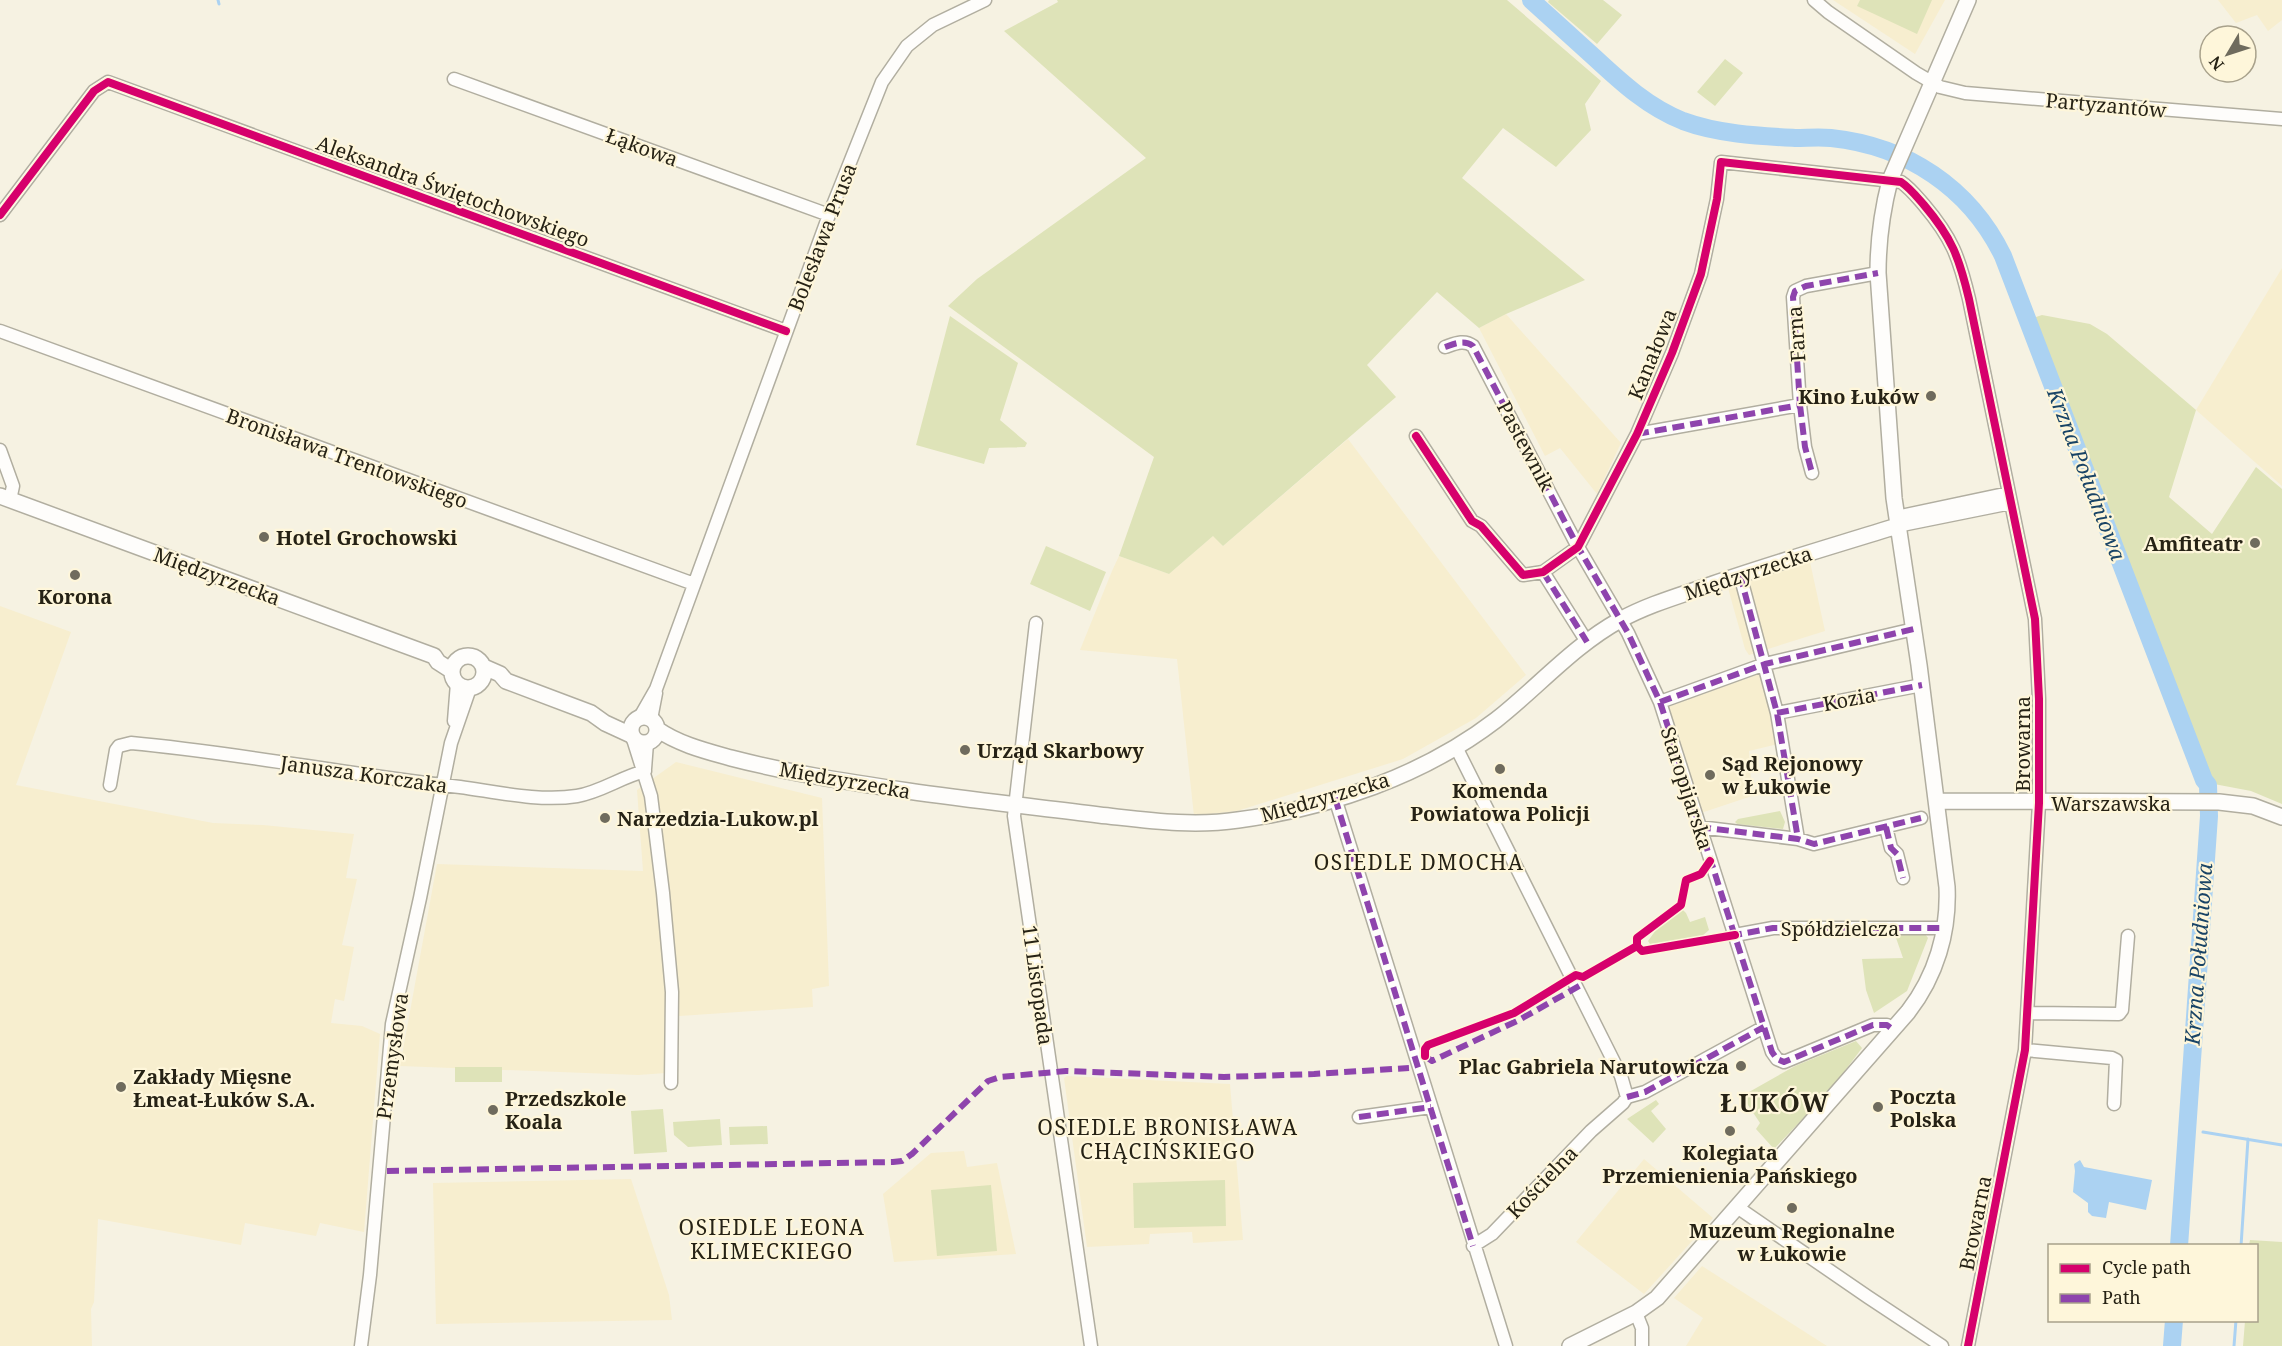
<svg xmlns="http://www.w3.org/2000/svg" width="2282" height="1346" font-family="'Noto Serif',serif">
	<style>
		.built { fill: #f7eecf }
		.green { fill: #dee3b8 }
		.water { fill: #abd2f2 }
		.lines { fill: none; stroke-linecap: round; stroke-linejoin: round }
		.stream { stroke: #abd2f2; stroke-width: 3 }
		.river { stroke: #abd2f2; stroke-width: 18 }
		.minor-casing { stroke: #b1aea0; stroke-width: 15 }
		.major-casing { stroke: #b1aea0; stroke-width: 18 }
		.minor { stroke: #fefdfb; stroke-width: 12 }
		.major { stroke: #fefdfb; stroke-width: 15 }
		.quiet { stroke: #8e44ad; stroke-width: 6; stroke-dasharray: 12 6; stroke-linecap: butt }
		.cycleway-casing { stroke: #fef6da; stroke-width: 11 }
		.cycleway { stroke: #d6006c; stroke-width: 8 }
		.poi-dot { fill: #6f6b5d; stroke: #fef6da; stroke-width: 2 }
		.labels { text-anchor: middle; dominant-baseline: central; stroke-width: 4.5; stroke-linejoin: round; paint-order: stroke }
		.street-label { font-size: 20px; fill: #262215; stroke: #fef6da }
		.poi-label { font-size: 20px; font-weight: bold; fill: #262215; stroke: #fef6da; text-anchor: start }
		.water-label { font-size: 21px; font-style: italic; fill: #194466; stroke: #fef6da }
		.neighbourhood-label { font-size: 21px; letter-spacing: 1.5px; fill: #262215; stroke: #fef6da }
		.district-label { font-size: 26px; font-weight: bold; letter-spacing: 1.5px; fill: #262215; stroke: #fef6da }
	</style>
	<rect width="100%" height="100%" fill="#f6f2e2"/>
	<path class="built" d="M1833,0H1945L1915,54Z
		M2218,0H2282V20L2268,31L2257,15L2236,23Z
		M2282,268V486L2196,410Z
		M1506,314L1621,443L1597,494L1560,448L1545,456L1479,328Z
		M1348,439L1526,675L1476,718L1403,759L1237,811L1194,816L1177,659L1080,650L1112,571L1119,556L1169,574L1214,535L1223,546Z
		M1810,562L1825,631L1749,655L1745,649L1728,588Z
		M0,606L71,632L16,785L213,823L263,825L354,834L346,878L357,879L342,945L354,947L344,1001L335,999L331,1023L362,1026L380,1034L364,1232L320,1223L316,1236L245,1223L241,1245L98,1219L94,1302L91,1309L92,1346H0Z
		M1762,673L1778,744L1749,751L1752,796L1698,814L1665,708Z
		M676,762L822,798L829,986L812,989L813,1007L665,1017L666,1073L638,1075L400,1066L437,864L643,871L637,790Z
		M1067,1076L1230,1084L1243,1240L1193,1243L1192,1232L1150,1234L1149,1244L1087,1247L1064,1078Z
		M964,1151L967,1167L997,1163L1016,1254L894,1262L883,1194L931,1153Z
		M1644,1159L1713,1218L1644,1294L1576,1242Z
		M631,1179L669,1295L672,1320L436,1324L433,1183Z
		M1702,1266L1827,1346H1686L1703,1318L1674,1298Z"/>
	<path class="green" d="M1057,0H1507L1601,81L1585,104L1591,130L1556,167L1503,128L1462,178L1585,280L1506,314L1479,328L1437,292L1367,365L1396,397L1223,546L1213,536L1169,574L1119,556L1154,457L948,306L977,279L1146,158L1004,31L1058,2Z
		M1549,0H1603L1622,15L1597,44L1548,2Z
		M1860,0H1932L1917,34L1857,6Z
		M1725,59L1743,73L1715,106L1697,92Z
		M2042,315L2090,324L2107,334L2196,410L2169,497L2212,534L2256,467L2282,489V804L2251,791L2214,784L2033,318Z
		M950,316L1018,363L1000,420L1027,443L1025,447L989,448L984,464L916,445Z
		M1046,546L1106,572L1090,611L1030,584Z
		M1780,811L1785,822L1783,829L1737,824L1735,822L1738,819Z
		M1681,908L1686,913L1690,922L1705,917L1709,930L1700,938L1650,944L1648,941L1661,923Z
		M1925,934L1928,938L1907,991L1874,1013L1866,990L1862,959L1903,958L1895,935Z
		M1856,1041L1862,1048L1832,1088L1774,1149L1756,1129L1760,1123L1742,1096L1795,1066Z
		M455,1067H502V1082H455Z
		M1656,1100L1659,1104L1651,1111L1666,1129L1653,1143L1627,1119Z
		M663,1109L667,1152L634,1154L631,1111Z
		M720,1119L722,1145L688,1147L674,1135L673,1122Z
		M767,1126L768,1144L730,1145L729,1127Z
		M1225,1180L1226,1226L1134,1228L1133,1183Z
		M991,1185L997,1251L937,1256L931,1190Z
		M2250,1240L2282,1242V1346H2243L2245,1321L2256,1320V1246L2249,1245Z"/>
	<path class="water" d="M2080,1160L2084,1167L2152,1180L2146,1210L2109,1202L2106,1218L2092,1216L2088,1212V1203L2073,1192L2075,1171L2074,1164Z"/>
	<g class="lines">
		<path class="stream" d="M218,0L219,4
			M2188,1131H2191
			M2203,1132L2282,1145
			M2241,1246L2248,1139
			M2234,1346L2236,1320"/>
		<path class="river" d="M1531,0C1552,19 1574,39 1595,58C1622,83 1648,107 1683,121C1718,134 1759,136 1795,138C1807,138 1819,137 1831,138C1907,146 1970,188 2003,256L2204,780L2208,785L2209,816L2179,1246
			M2172,1346L2174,1320"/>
		<defs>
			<path id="minor" d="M1814,0L1828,12L1916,73L1940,87L1965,93L2282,119
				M454,79L829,215
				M0,215L94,91L108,82L786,331
				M0,331L694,584
				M1445,347C1454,344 1464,339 1473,346L1578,547L1628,633L1660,702L1772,1052L1777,1059L1784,1062L1873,1025H1887L1892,1029
				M1800,405L1805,447L1812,473
				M1637,434L1800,405L1793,297L1795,291L1806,286L1878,273
				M1416,436L1472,521L1481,526L1523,575L1543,572L1578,547L1637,434L1672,353L1701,274L1717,199L1721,162L1901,182C1910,188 1917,197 1924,205C1952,238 1959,257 1969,299L2035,619L2039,699V803L2025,1050L1968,1346
				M0,450L13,486L10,500
				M1896,517L2009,493
				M1897,526L2011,503
				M1543,572L1587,642
				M1740,575L1777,713L1798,839
				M1036,623L1014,816L1091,1346
				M1660,702L1765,664L1914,629
				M1777,713L1922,685
				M640,717L656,689L829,215L882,82L907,46L933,25L985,0
				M651,719L656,693
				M454,721L457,683
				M633,739L651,796L663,893L672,992L671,1083
				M1456,747L1621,1076L1627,1097
				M645,769L647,743
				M110,785L116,750L119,746L131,743C241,753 350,775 460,787C497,792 540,802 577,796C601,792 621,777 645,771
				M1335,798L1506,1346
				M1699,827L1798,839L1814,844L1921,818
				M1886,827L1891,848L1897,854L1903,878
				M1735,935L1773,928H1945
				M2028,1013L2119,1014L2122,1010L2128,936
				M2025,1050L2112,1058L2116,1060L2114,1104
				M1359,1117L1431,1107
				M1737,1207L1868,1297L1942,1346
				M1473,1246L1492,1234L1591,1131L1623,1103L1627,1097L1645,1092L1764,1027
				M1636,1313L1642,1328V1346
				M361,1346L370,1275L392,1024L420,898L451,743L470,688"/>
			<path id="major" d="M0,496L434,656L438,662L452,671
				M452 672a16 16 0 1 1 32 0a16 16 0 1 1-32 0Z
				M484,667L500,674L506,681L591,713L605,723L631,735
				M631 730a13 13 0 1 1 26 0a13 13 0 1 1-26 0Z
				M657,729C678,744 706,751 731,758C789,773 848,782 908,791C971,800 1035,807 1099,815C1146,820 1191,827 1238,820C1329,808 1423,776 1496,720C1538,687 1573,646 1620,620C1649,604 1682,595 1713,584C1774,563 1836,545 1897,526
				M1937,801L2219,802L2253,806L2282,817
				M1570,1346L1636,1313L1657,1298L1908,1012C1936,976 1949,932 1947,887L1919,665L1894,498L1878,273C1878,241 1882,211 1890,180L1968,0"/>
		</defs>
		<use href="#minor" class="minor-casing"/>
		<use href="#major" class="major-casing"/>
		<use href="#minor" class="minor"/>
		<use href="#major" class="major"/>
		<path class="quiet" d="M1445,347C1454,344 1464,339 1473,346L1578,547L1628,633L1660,702L1772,1052L1777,1059L1784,1062L1873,1025H1887L1892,1029
			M1800,405L1805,447L1812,473
			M1637,434L1800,405L1793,297L1795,291L1806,286L1878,273
			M1543,572L1587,642
			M1740,575L1777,713L1798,839
			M1660,702L1765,664L1914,629
			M1777,713L1922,685
			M1335,798L1473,1246
			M1699,827L1798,839L1814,844L1921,818
			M1886,827L1891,848L1897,854L1903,878
			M1730,936L1773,928H1945
			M1425,1056L1432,1061L1519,1020L1581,985L1583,977
			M1627,1097L1645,1092L1764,1027
			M1359,1117L1431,1107
			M387,1171L893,1162L902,1161L912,1154L988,1081L1000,1077L1066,1071L1224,1077L1314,1074L1409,1068"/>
		<defs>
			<path id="cycleway" d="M0,215L94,91L108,82L786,331
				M1416,436L1472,521L1481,526L1523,575L1543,572L1578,547L1637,434L1672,353L1701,274L1717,199L1721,162L1901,182C1910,188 1917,197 1924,205C1952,238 1959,257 1969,299L2035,619L2039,699V803L2025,1050L1968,1346
				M1637,946V938L1681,905L1686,880L1701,874L1710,861
				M1425,1056V1049L1428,1045L1514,1013L1576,975L1583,977L1637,946L1642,951L1735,935"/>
		</defs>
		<use href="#cycleway" class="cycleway-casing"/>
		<use href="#cycleway" class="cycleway"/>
	</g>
	<g class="poi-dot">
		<circle cx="1931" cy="396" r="6"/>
		<circle cx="264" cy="537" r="6"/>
		<circle cx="2255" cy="543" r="6"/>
		<circle cx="75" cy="575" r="6"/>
		<circle cx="965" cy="750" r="6"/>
		<circle cx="1500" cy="769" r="6"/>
		<circle cx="1710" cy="775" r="6"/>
		<circle cx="605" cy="818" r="6"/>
		<circle cx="1741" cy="1066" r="6"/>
		<circle cx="121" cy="1087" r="6"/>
		<circle cx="1878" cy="1107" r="6"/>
		<circle cx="493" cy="1110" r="6"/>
		<circle cx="1730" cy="1131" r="6"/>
		<circle cx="1792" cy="1208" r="6"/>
	</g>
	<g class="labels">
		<g class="street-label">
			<text transform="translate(2106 105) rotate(5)">Partyzantów</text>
			<text transform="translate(642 147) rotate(20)">Łąkowa</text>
			<text transform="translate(453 191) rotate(20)">Aleksandra Świętochowskiego</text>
			<text transform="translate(822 237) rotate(-69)">Bolesława Prusa</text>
			<text transform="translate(1796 334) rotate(-94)">Farna</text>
			<text transform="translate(1652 354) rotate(-68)">Kanałowa</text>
			<text transform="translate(1526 446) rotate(62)">Pastewnik</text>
			<text transform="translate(347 458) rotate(20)">Bronisława Trentowskiego</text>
			<text transform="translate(1748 573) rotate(-18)">Międzyrzecka</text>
			<text transform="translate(217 576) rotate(20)">Międzyrzecka</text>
			<text transform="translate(1849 699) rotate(-11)">Kozia</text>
			<text transform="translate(2022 744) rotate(-90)">Browarna</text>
			<text transform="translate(364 774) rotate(8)">Janusza Korczaka</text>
			<text transform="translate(845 780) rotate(10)">Międzyrzecka</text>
			<text transform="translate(1687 788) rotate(72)">Staropijarska</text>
			<text transform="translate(1325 797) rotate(-16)">Międzyrzecka</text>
			<text x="2111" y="803">Warszawska</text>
			<text x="1840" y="928">Spółdzielcza</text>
			<text transform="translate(1038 985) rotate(82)">11 Listopada</text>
			<text transform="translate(392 1056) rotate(-82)">Przemysłowa</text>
			<text transform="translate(1542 1182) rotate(-46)">Kościelna</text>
			<text transform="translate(1975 1223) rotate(-79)">Browarna</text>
		</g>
		<g class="poi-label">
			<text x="1919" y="396" text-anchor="end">Kino Łuków</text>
			<text x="276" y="537">Hotel Grochowski</text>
			<text x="2243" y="543" text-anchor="end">Amfiteatr</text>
			<text x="75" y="596" text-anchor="middle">Korona</text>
			<text x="977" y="750">Urząd Skarbowy</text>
			<text x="1722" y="763">Sąd Rejonowy<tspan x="1722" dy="23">w Łukowie</tspan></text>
			<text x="1500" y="790" text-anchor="middle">Komenda<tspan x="1500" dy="23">Powiatowa Policji</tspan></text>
			<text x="617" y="818">Narzedzia-Lukow.pl</text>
			<text x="1729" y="1066" text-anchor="end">Plac Gabriela Narutowicza</text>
			<text x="133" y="1076">Zakłady Mięsne<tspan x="133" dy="23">Łmeat-Łuków S.A.</tspan></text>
			<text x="1890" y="1096">Poczta<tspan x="1890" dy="23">Polska</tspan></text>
			<text x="505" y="1098">Przedszkole<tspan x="505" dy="23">Koala</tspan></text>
			<text x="1730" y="1152" text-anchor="middle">Kolegiata<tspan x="1730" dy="23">Przemienienia Pańskiego</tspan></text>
			<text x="1792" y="1230" text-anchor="middle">Muzeum Regionalne<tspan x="1792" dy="23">w Łukowie</tspan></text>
		</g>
		<g class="water-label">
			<text transform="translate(2087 474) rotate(69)">Krzna Południowa</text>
			<text transform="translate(2198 954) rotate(-86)">Krzna Południowa</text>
		</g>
		<g class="neighbourhood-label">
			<text x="1419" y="862">OSIEDLE DMOCHA</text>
			<text x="1168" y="1127">OSIEDLE BRONISŁAWA<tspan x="1168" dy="24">CHĄCIŃSKIEGO</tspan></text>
			<text x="772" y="1227">OSIEDLE LEONA<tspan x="772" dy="24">KLIMECKIEGO</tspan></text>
		</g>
		<g class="district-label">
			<text x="1775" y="1102">ŁUKÓW</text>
		</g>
	</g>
	<rect x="2048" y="1244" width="210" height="78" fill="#fef6da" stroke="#a8a18b" stroke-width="1.5"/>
	<rect x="2060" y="1264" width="30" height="9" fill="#d6006c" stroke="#a8a18b" stroke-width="1.5"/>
	<text x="2102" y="1274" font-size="18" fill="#262215">Cycle path</text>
	<rect x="2060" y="1294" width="30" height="9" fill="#8e44ad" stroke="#a8a18b" stroke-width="1.5"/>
	<text x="2102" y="1304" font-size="18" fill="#262215">Path</text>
	<g transform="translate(2228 54) rotate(231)"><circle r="28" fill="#fef6da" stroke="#a8a18b" stroke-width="1.5"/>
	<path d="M0-4.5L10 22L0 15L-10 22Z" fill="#6f6b5d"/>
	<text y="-9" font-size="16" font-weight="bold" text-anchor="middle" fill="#262215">N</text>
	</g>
</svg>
